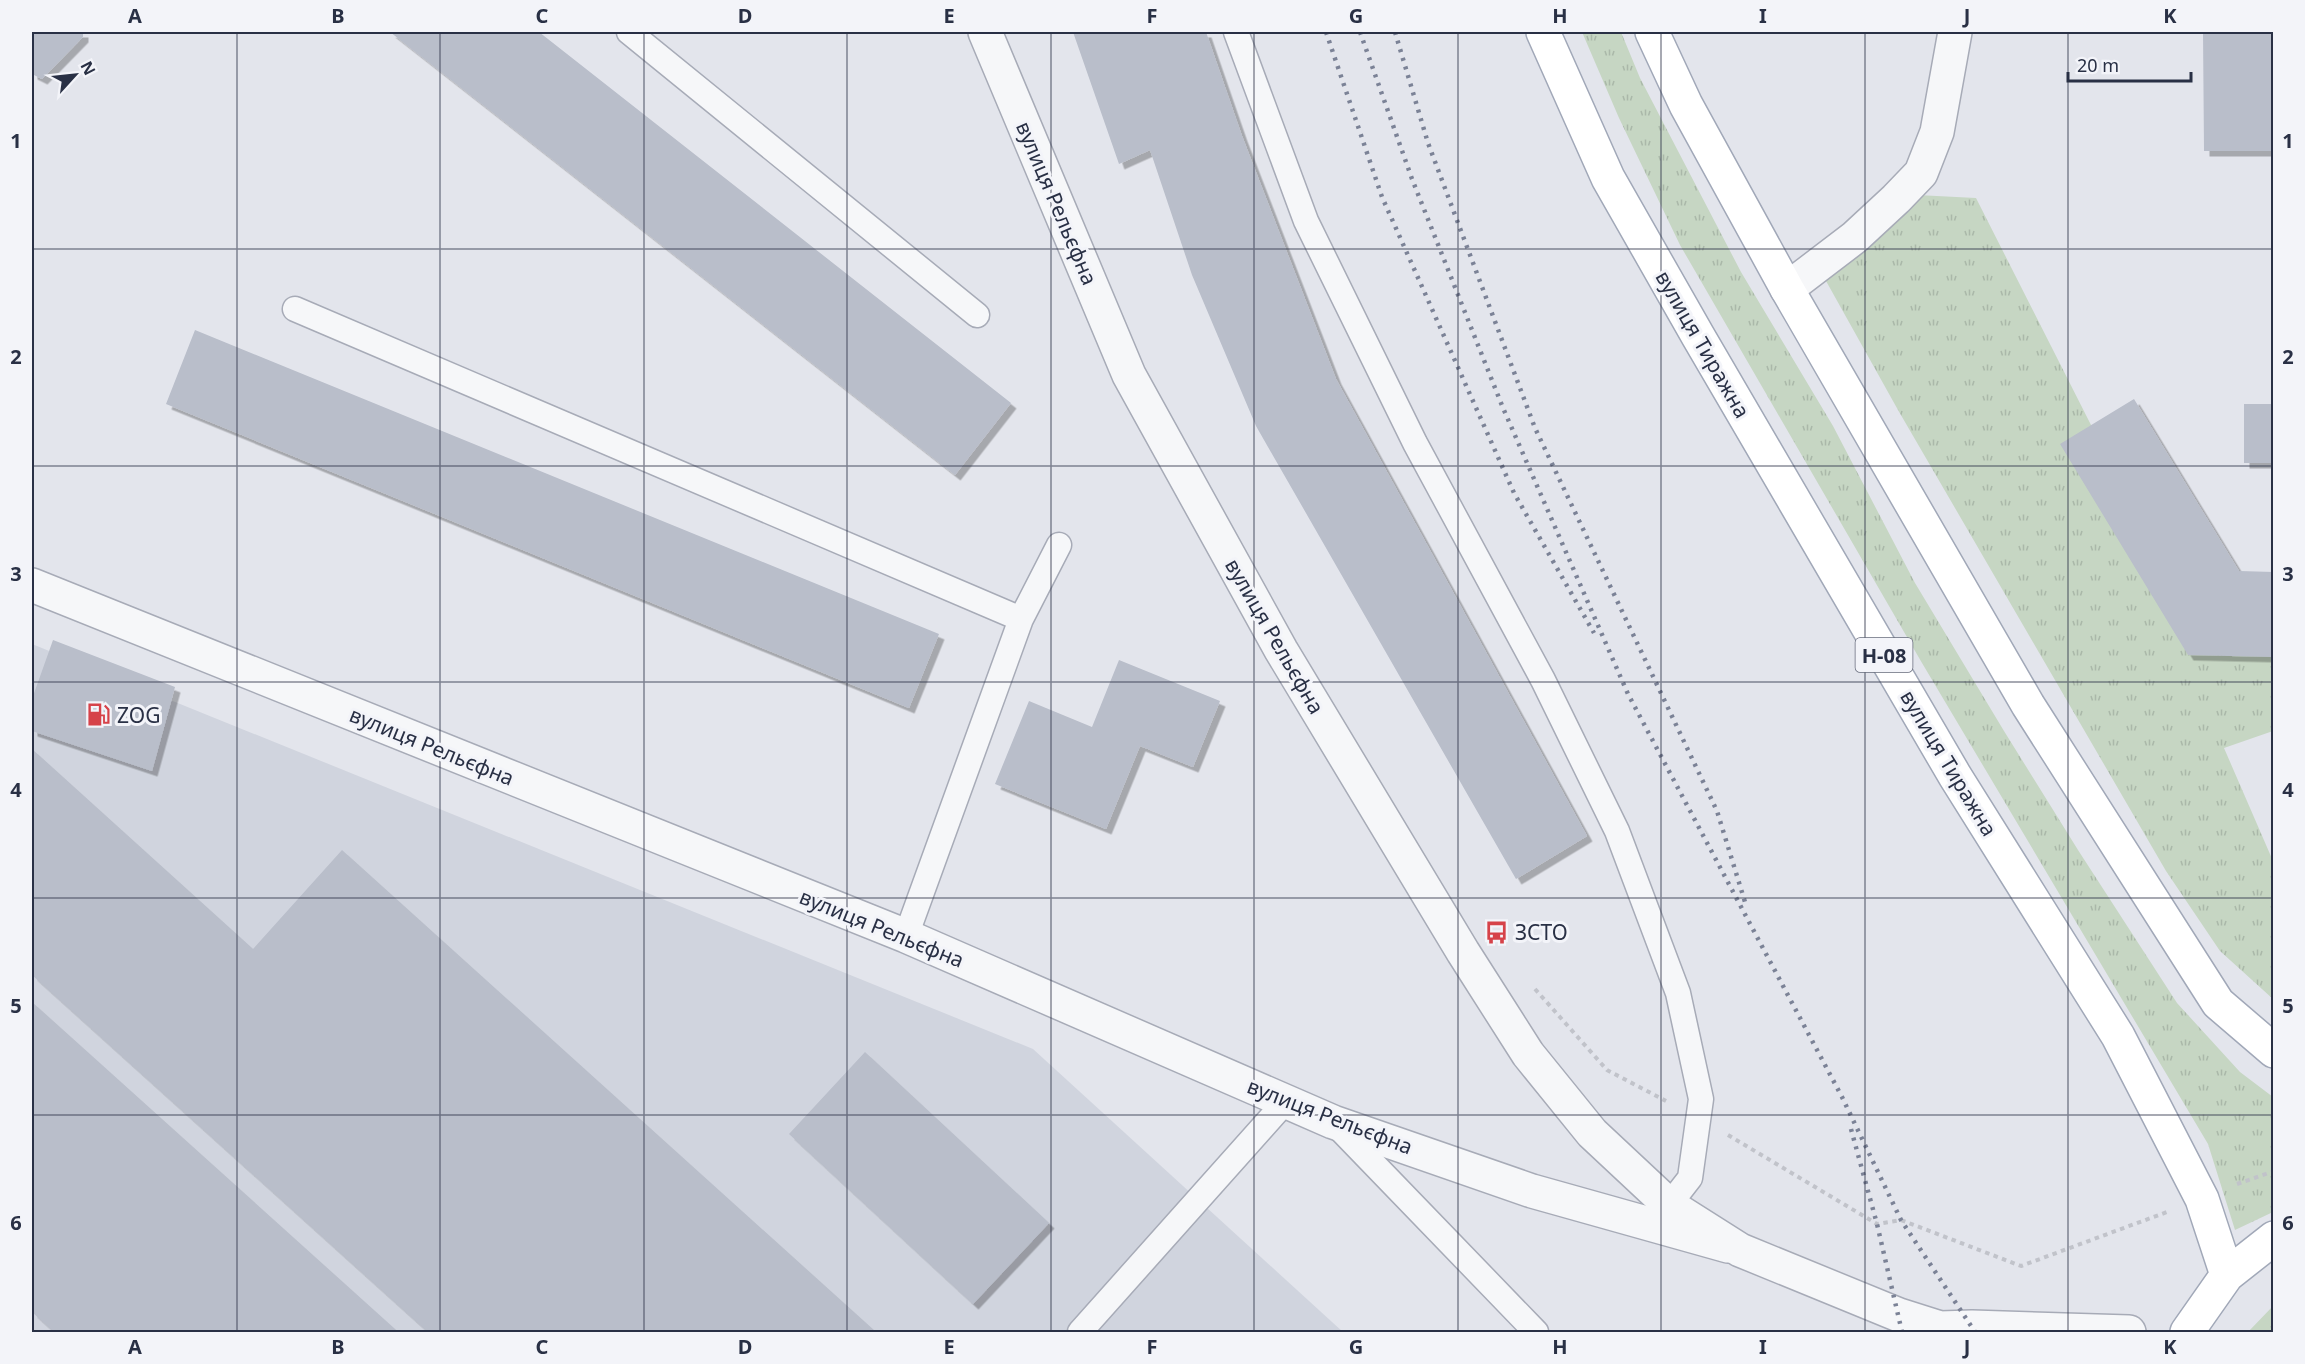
<svg xmlns="http://www.w3.org/2000/svg" width="2305" height="1364" font-family="'Noto Sans',sans-serif">
	<style>
		.built { fill: #d0d4de }
		.grass { fill: url(#grass-tufts) }
		.building { fill: #b9beca; filter: url(#shadow) }
		.lines { fill: none; stroke-linecap: round; stroke-linejoin: round }
		.service-casing { stroke: #a7abb7; stroke-width: 27 }
		.minor-casing { stroke: #a7abb7; stroke-width: 36 }
		.tertiary-casing { stroke: #a7abb7; stroke-width: 36 }
		.primary-casing { stroke: #a1a8b8; stroke-width: 36 }
		.path { stroke: #c1c3ca; stroke-width: 4; stroke-dasharray: 4.5 4.5; stroke-linecap: butt }
		.service { stroke: #f6f7f9; stroke-width: 24 }
		.minor { stroke: #f6f7f9; stroke-width: 33 }
		.tertiary { stroke: #f6f7f9; stroke-width: 33 }
		.primary { stroke: #fff; stroke-width: 33 }
		.rail { stroke: #7b8296; stroke-width: 4.5; stroke-dasharray: 3 6; stroke-linecap: butt }
		.grid { fill: none; stroke: #293045; stroke-width: 1.5; stroke-opacity: 0.55 }
		.labels { text-anchor: middle; dominant-baseline: central; stroke-width: 6; stroke-linejoin: round; paint-order: stroke }
		.shield { fill: #f3f4f9; stroke: #666b7b; stroke-width: 1.5 }
		.shield-label { font-size: 20px; font-weight: bold; fill: #293045 }
		.street-label { font-size: 21px; fill: #293045; stroke: #f3f4f9 }
		.poi-label { font-size: 21px; fill: #293045; stroke: #f3f4f9; text-anchor: start }
		.neatline { fill: none; stroke: #293045; stroke-width: 2 }
		.grid-label { font-size: 20px; text-anchor: middle; font-weight: bold; fill: #293045 }
	</style>
	<defs>
		<pattern id="grass-tufts" width="24" height="20" patternUnits="userSpaceOnUse" patternTransform="scale(1.5)"><rect width="24" height="20" fill="#c6d6c3"/><path d="M3 7l-1-3M5 7V3M7 7l1-3M15 17l-1-3M17 17v-4M19 17l1-3" fill="none" stroke="#aab8a9"/></pattern>
		<filter id="shadow"><feDropShadow dx="5.5" dy="5.5" stdDeviation="0" flood-color="#0004"/></filter>
	</defs>
	<rect width="100%" height="100%" fill="#e3e5ec"/>
	<path class="built" d="M32,644L1033,1049L1343,1332H32Z"/>
	<path class="grass" d="M1582,32H1621L1640,78L1741,272L1833,426L1915,583L2004,731L2078,850L2177,1003L2240,1072L2273,1097V1212L2235,1230L2208,1144L1922,663L1680,245L1619,118Z
		M1917,195L1976,198L2129,500L2273,645V731L2224,748L2273,861V999L2220,951L2166,871L1898,410L1821,272Z
		M2273,1306V1332H2248Z"/>
	<path class="building" d="M32,32H83V37L42,79L32,74Z
		M390,32H539L1011,403L955,475Z
		M1073,32H1206L1242,136L1336,379L1587,836L1516,879L1256,426L1192,275L1150,150L1119,164Z
		M2203,32H2274V151H2204Z
		M195,330L939,634L909,708L166,404Z
		M2134,399L2239,571L2274,572V657L2188,655L2060,444Z
		M2244,404H2274V463H2244Z
		M53,640L175,687L152,771L32,731V699Z
		M1119,660L1220,701L1193,767L1140,746L1106,829L995,784L1029,701L1092,727Z
		M32,749L253,949L342,850L876,1332H428L32,975Z
		M32,1002L396,1330L395,1332H54L32,1312Z
		M865,1052L1049,1223L973,1304L789,1134Z"/>
	<g class="lines">
		<defs>
			<path id="service" d="M629,32L977,315
				M1236,32L1306,221L1415,443L1543,680L1617,831L1678,993L1701,1099L1690,1178L1669,1205
				M295,309L1021,619
				M906,936L1021,619L1059,545
				M1337,1126L1536,1332
				M1080,1332L1286,1101"/>
			<path id="minor" d="M1787,289L1855,237L1896,199L1921,173L1937,132L1955,32
				M32,585L906,936L1333,1122L1532,1191L1728,1246"/>
			<path id="tertiary" d="M985,32L1129,375L1281,650L1463,952L1528,1054L1592,1133L1669,1205L1740,1250L1899,1315L1940,1328L1972,1327L2129,1332"/>
			<path id="primary" d="M1543,32L1608,178L1698,336L1955,776L2118,1036L2202,1199L2227,1275
				M1652,32L1686,105L1787,289L2028,705L2218,1003L2274,1051
				M2187,1332L2227,1275L2274,1238"/>
		</defs>
		<use href="#service" class="service-casing"/>
		<use href="#minor" class="minor-casing"/>
		<use href="#tertiary" class="tertiary-casing"/>
		<use href="#primary" class="primary-casing"/>
		<path class="path" d="M1535,989L1607,1070L1666,1101
			M1728,1135L1877,1224L1901,1220L2021,1266L2167,1212
			M2237,1184L2274,1171"/>
		<use href="#service" class="service"/>
		<use href="#minor" class="minor"/>
		<use href="#tertiary" class="tertiary"/>
		<use href="#primary" class="primary"/>
		<path class="rail" d="M1326,32L1382,197L1514,493L1594,633
			M1360,32L1412,179L1503,408L1628,694L1842,1097L1901,1220L1975,1332
			M1395,32L1428,143L1535,428L1717,811L1745,902
			M1851,1129L1877,1224L1902,1332"/>
	</g>
	<path class="grid" d="M237,32V1332M440,32V1332M644,32V1332M847,32V1332M1051,32V1332M1254,32V1332M1458,32V1332M1661,32V1332M1865,32V1332M2068,32V1332M32,249H2274M32,466H2274M32,682H2274M32,898H2274M32,1115H2274"/>
	<defs>
		<symbol id="fuel-bare" viewBox="-9 -9 18 18"><path d="M-5.5-6h7V0h2V4h1.3V-2.5L3-4.5l.8-.8L6-3V5H2.5V1h-1V6h-7ZM-4.2-4.7v3.2H.2V-4.7Z" fill="#d64249" stroke="#f3f4f9" stroke-width="2.5" paint-order="stroke"/></symbol>
		<symbol id="bus-bare" viewBox="-9 -9 18 18"><path d="M-5-6H5V4H4V6H2V4H-2V6H-4V4H-5ZM-3.5-4V0h7V-4ZM-3.5 1.2v1.5H-2V1.2ZM2 1.2v1.5H3.5V1.2Z" fill="#d64249" stroke="#f3f4f9" stroke-width="2.5" paint-order="stroke"/></symbol>
	</defs>
	<g fill-rule="evenodd">
		<use href="#fuel-bare" x="82" y="698" width="33" height="33"/>
		<use href="#bus-bare" x="1480" y="916" width="33" height="33"/>
	</g>
	<g class="labels">
		<rect class="shield" x="1855.5" y="638" width="57" height="34" rx="4.5"/>
		<g class="shield-label">
			<text x="1884" y="655">Н-08</text>
		</g>
		<g class="street-label">
			<text transform="translate(1057 203) rotate(67)">вулиця Рельєфна</text>
			<text transform="translate(1703 344) rotate(60)">вулиця Тиражна</text>
			<text transform="translate(1275 636) rotate(60)">вулиця Рельєфна</text>
			<text transform="translate(432 746) rotate(22)">вулиця Рельєфна</text>
			<text transform="translate(1949 763) rotate(59)">вулиця Тиражна</text>
			<text transform="translate(882 928) rotate(22)">вулиця Рельєфна</text>
			<text transform="translate(1330 1116) rotate(21)">вулиця Рельєфна</text>
		</g>
		<g class="poi-label">
			<text x="117" y="715">ZOG</text>
			<text x="1515" y="932">ЗСТО</text>
		</g>
	</g>
	<rect width="2305" height="1364" fill="none" stroke="#f3f4f9" stroke-width="66"/>
	<g transform="translate(75 75) rotate(63)" stroke="#f3f4f9" stroke-width="4.5" paint-order="stroke">
	<path d="M0-4.5L10 22L0 15L-10 22Z" fill="#293045"/>
	<text y="-9" font-size="16" font-weight="bold" text-anchor="middle" fill="#293045">N</text>
	</g>
	<path d="M2068 72v9h123v-9" fill="none" stroke="#293045" stroke-width="3"/>
	<text x="2077" y="72" font-size="18" fill="#293045" stroke="#f3f4f9" stroke-width="4.5" paint-order="stroke">20 m</text>
	<rect x="33" y="33" width="2239" height="1298" class="neatline"/>
	<g class="grid-label">
		<text x="135" y="23">A</text>
		<text x="338" y="23">B</text>
		<text x="542" y="23">C</text>
		<text x="745" y="23">D</text>
		<text x="949" y="23">E</text>
		<text x="1152" y="23">F</text>
		<text x="1356" y="23">G</text>
		<text x="1560" y="23">H</text>
		<text x="1763" y="23">I</text>
		<text x="1967" y="23">J</text>
		<text x="2170" y="23">K</text>
		<text x="16" y="148">1</text>
		<text x="2288" y="148">1</text>
		<text x="16" y="364">2</text>
		<text x="2288" y="364">2</text>
		<text x="16" y="581">3</text>
		<text x="2288" y="581">3</text>
		<text x="16" y="797">4</text>
		<text x="2288" y="797">4</text>
		<text x="16" y="1013">5</text>
		<text x="2288" y="1013">5</text>
		<text x="16" y="1230">6</text>
		<text x="2288" y="1230">6</text>
		<text x="135" y="1354">A</text>
		<text x="338" y="1354">B</text>
		<text x="542" y="1354">C</text>
		<text x="745" y="1354">D</text>
		<text x="949" y="1354">E</text>
		<text x="1152" y="1354">F</text>
		<text x="1356" y="1354">G</text>
		<text x="1560" y="1354">H</text>
		<text x="1763" y="1354">I</text>
		<text x="1967" y="1354">J</text>
		<text x="2170" y="1354">K</text>
	</g>
</svg>
